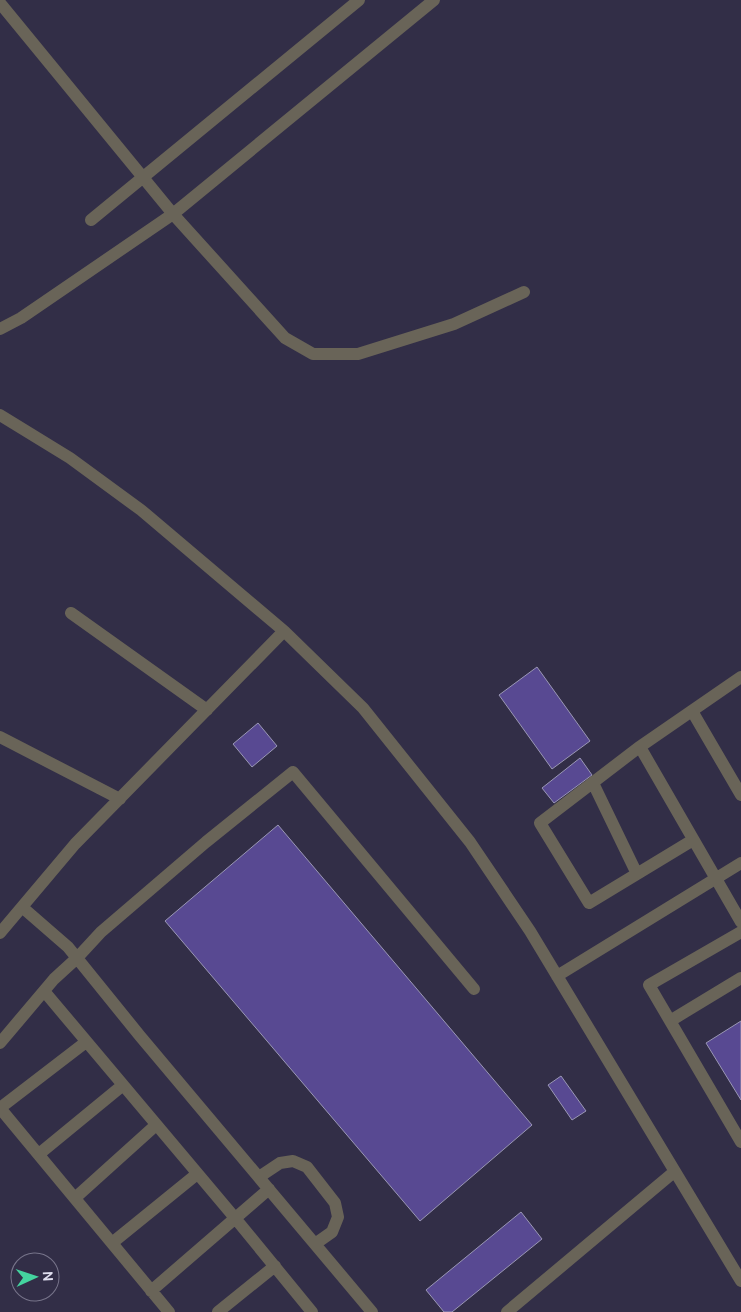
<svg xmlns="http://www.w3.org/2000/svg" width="741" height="1312" font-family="Ubuntu,sans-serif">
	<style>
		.building { fill: #584992; stroke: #9a97b5 }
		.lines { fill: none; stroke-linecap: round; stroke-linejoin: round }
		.minor { stroke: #696458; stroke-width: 12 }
	</style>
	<rect width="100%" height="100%" fill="#322e47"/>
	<path class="building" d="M537,667L590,741L552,769L499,695Z
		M258,723L277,746L252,767L233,744Z
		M580,758L592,775L554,803L542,788Z
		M278,825L532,1125L420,1221L165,921Z
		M741,1021V1100L706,1043Z
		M561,1076L586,1111L572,1120L548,1085Z
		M521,1212L542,1239L452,1312H444L426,1290Z"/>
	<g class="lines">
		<path class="minor" d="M0,3L173,214L285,338L313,354H358L454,324L524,292
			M91,220L359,0
			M0,329L21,318L173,214L434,0
			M0,415L70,458L141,510L284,631L363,708L470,842L530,931L741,1281
			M71,613L207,710
			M692,711L741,795
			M0,737L120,799
			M640,747L741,922
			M593,783L637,874
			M693,840L589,903L540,823L638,748L741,677
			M22,907L68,947L140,1036L372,1312
			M741,932L649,985L741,1142
			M0,933L75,844L284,631
			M557,976L741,863
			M44,991L235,1218L312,1312
			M670,1021L741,978
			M0,1043L54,979L77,958L101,932L206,842L293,772L474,989
			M0,1108L169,1312
			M0,1108L86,1042
			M39,1154L123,1085
			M259,1177L280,1163L293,1161L307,1167L335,1203L338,1217L332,1232L315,1244
			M75,1198L156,1125
			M112,1243L197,1174
			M151,1291L269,1189
			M218,1312L275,1266
			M507,1312L674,1172"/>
	</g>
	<g transform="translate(35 1277) rotate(87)"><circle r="24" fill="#322e47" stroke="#77748a"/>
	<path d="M0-4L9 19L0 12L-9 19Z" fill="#44d49f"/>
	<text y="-8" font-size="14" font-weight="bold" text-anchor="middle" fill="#dfdeee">N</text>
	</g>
</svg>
